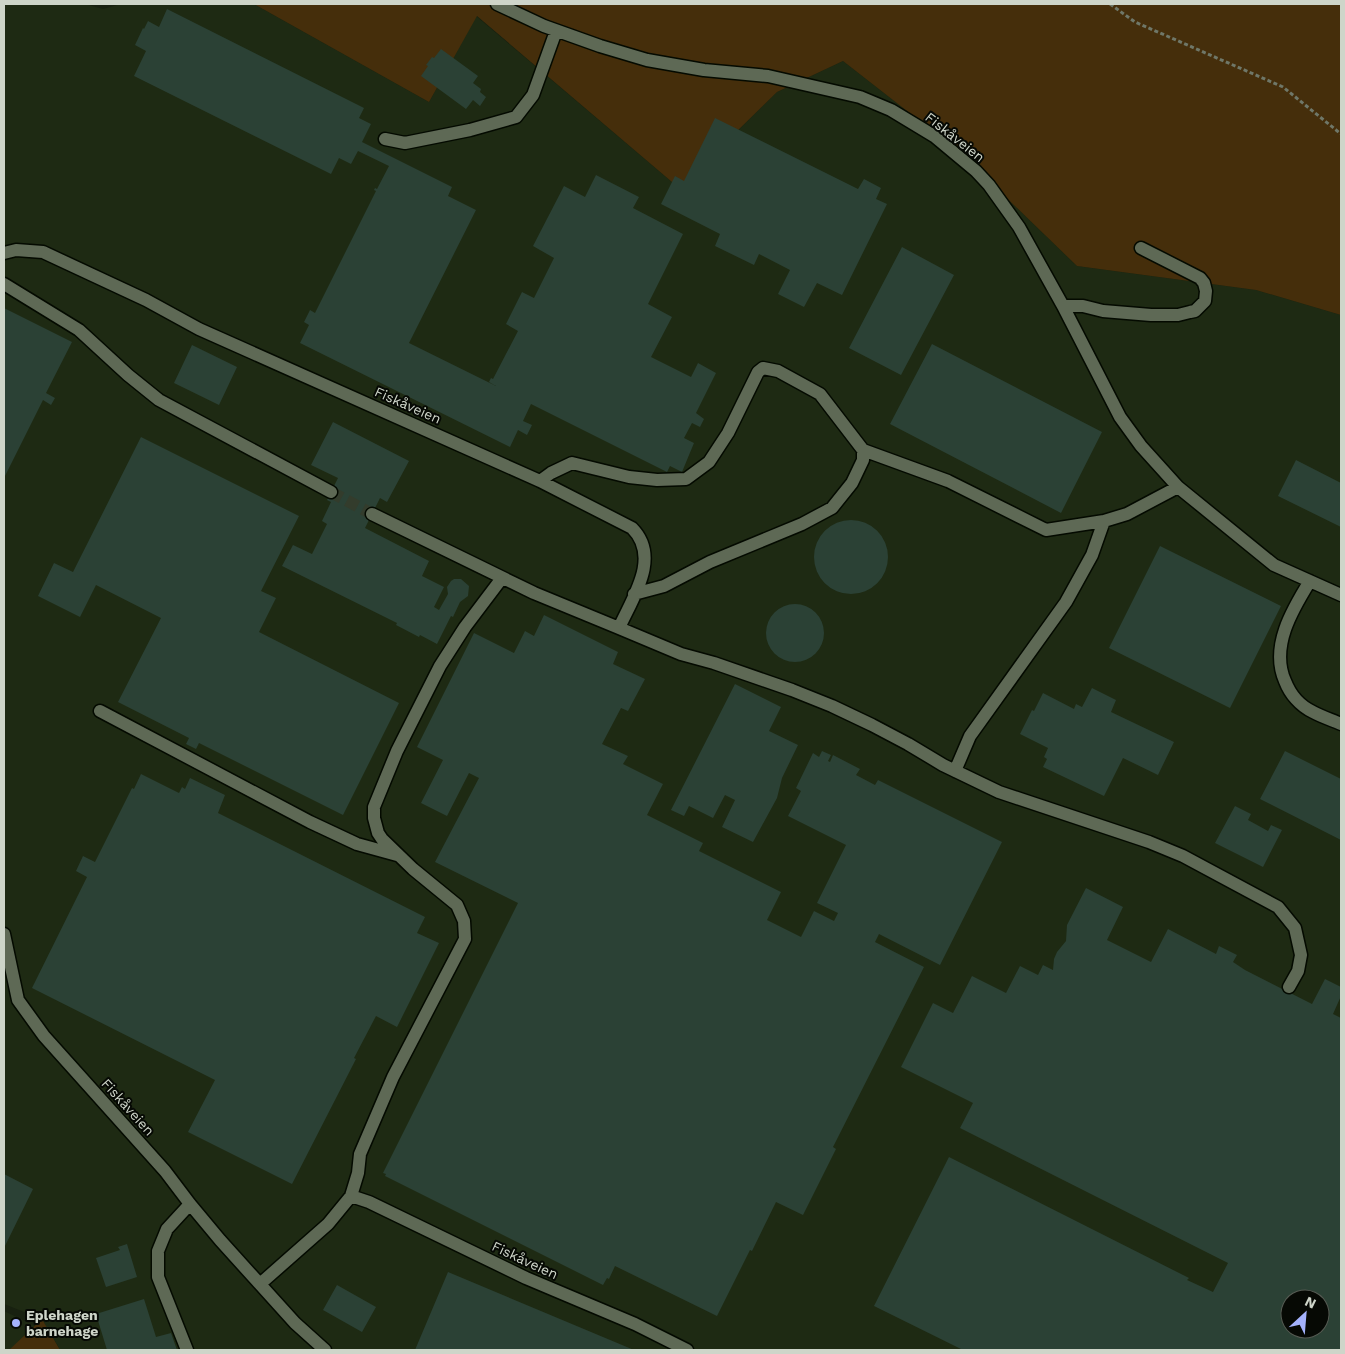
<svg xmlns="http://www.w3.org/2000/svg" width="1345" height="1354" font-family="'Work Sans',sans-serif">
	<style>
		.built { fill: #1e2a13; fill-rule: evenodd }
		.green { fill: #452e0b }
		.building { fill: #2b4135; fill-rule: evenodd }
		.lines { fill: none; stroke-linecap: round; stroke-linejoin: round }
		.minor-tunnel { stroke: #333c2c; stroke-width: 12; stroke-dasharray: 12 6; stroke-linecap: butt }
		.minor-casing { stroke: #040a00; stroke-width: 15 }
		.path { stroke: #6f7768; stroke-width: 3; stroke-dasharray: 4 2.5; stroke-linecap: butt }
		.minor { stroke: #5e6955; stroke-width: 12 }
		.poi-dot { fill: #a4b2fc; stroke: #060904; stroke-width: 2 }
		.labels { text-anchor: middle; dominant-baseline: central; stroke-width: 4; stroke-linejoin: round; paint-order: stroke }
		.street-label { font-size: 14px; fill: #ced5c9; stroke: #060904 }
		.poi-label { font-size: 14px; font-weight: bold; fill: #ced5c9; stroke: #060904; text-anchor: start }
	</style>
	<rect width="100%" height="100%" fill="#182110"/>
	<path class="built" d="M4,4H85L103,9L121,4H254L429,102L476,16L679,188L777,92L843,61L957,150L1077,266L1256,290L1341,315V1350H60L54,1339L56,1350H4V1311L50,1333L42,1319L4,1304ZM1290,1299H1320V1329H1290Z"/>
	<path class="green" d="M254,4H1341V315L1256,290L1077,266L957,150L843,61L777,92L679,188L477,16L429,102Z
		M42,1319L60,1350H9Z"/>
	<path class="building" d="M167,9L364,108L359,118L371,124L362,142L452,187L448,196L476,210L409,343L496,386L489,382L491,378L493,379L518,331L506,324L522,292L534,298L554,258L533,246L564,186L585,197L596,175L639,197L633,208L683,234L648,304L672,317L651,357L691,377L698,363L716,373L696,413L704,419L700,427L692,423L684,438L694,443L682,472L670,466L667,472L531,404L523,421L532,425L527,435L518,430L510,447L300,343L309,325L304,322L310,310L315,313L376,191L374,190L375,188L377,189L389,166L358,151L351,164L339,158L331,174L134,76L146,51L135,45L143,28L144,29L148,21L159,27Z
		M441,49L478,76L473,83L481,89L480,92L486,97L480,106L473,100L466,109L421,76L428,66L426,65L432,57L434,58Z
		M715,118L858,189L864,179L881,188L876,199L887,204L842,295L817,283L804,307L778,294L790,270L759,254L754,265L715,246L720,234L661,204L675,176L684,181Z
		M902,247L954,275L901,375L849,348Z
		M4,308L72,342L46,393L55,398L51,405L43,400L4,478Z
		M932,344L1102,432L1061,513L890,424Z
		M192,345L237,367L219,405L174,383Z
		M333,422L409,461L387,502L380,498L365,528L429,561L422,576L444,587L434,607L439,610L448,594L447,587L451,581L454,579H461L469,586L468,596L460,602L453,617L451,616L437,644L420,635L419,637L396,625L397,623L282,566L293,545L312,554L327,524L322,521L331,502L327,500L338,478L311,465Z
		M141,437L299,516L261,591L276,598L259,632L399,703L343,815L199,743L196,749L186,744L189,738L118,702L161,618L96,585L80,617L38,596L54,563L73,572Z
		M1296,460L1341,483V527L1278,496Z
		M814 557a37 37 0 1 1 74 0a37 37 0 1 1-74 0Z
		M1160,546L1281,606L1230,708L1109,648Z
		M766 633a29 29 0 1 1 58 0a29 29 0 1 1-58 0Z
		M544,615L618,652L613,664L645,679L628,711L621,708L602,744L628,756L623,764L663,784L647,815L703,843L699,851L781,892L767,920L801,937L814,911L834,921L838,913L817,903L846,845L788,816L801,791L796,788L813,753L819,757L822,751L831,755L828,761L830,762L833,755L860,769L856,775L875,785L878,780L1002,842L940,965L879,934L875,942L924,967L833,1147L836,1149L803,1215L776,1202L752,1251L750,1250L717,1316L615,1266L609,1279L607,1278L603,1285L385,1176L386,1174L383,1173L518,903L435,862L479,778L469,773L447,816L421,803L443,760L417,747L474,633L514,653L525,631L534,636Z
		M735,684L781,707L769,731L798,745L782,778L777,798L753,842L722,827L735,800L725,795L713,818L689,806L684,816L671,810Z
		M1092,688L1116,700L1111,712L1174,742L1158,775L1123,758L1104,796L1043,767L1047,759L1044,757L1048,748L1020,734L1032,710L1034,711L1043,693L1074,709L1076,704L1082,707Z
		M1285,751L1341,779V840L1260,799Z
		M141,774L179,793L182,787L185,789L190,778L225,795L218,813L425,917L417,933L439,943L397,1027L376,1016L354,1058L356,1059L292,1184L188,1132L215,1080L32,988L87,877L76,871L83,856L95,862L132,788L134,789Z
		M1235,806L1251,814L1248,820L1268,831L1271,825L1282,830L1263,867L1215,843Z
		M1086,888L1123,907L1107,940L1151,962L1168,929L1216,954L1219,946L1237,955L1233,962L1245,970L1312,1004L1325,979L1341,987V996L1333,1014L1341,1018V1350H963L874,1306L949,1157L1189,1278L1187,1280L1213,1292L1228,1263L960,1128L973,1103L901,1067L933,1003L953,1013L972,976L1006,993L1020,966L1038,975L1043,965L1053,970L1054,959L1057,952L1066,941L1067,925ZM1290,1299H1320V1329H1290Z
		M4,1174L33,1189L4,1248Z
		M127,1244L137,1277L106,1287L96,1258L120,1250L118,1247Z
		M448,1272L634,1350H415Z
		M337,1285L376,1307L362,1332L323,1310Z
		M144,1299L156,1337L171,1333L177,1350H107L96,1314Z"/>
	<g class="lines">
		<path class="minor-tunnel" d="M331,492L372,514"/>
		<defs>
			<path id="minor" d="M497,4L544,26L600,46L647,60L704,70L768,76L860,97L891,110L934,136L976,171L989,185L1019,227L1063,306L1120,417L1141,446L1178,487
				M385,139L405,143L470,130L516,117L533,95L556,31
				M4,253L16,250L43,252L146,300L199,329L540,481L551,473L572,463L629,477L657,480L686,479L709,462L728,433L758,372L763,368L778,371L820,394L863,450L948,481L1046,530L1104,521L1127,514L1178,487L1274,565L1341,595
				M4,284L79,330L128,375L159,400L331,492
				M1063,306H1083L1103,311L1151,315H1178L1190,312L1195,311L1205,301L1206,291L1204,283L1200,278L1141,248
				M540,481L632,528C661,557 633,597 619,628L681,654L714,663L792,690L832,706L872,725L908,744L943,765L999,792L1149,842L1183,856L1278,907L1295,928L1301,955L1298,971L1289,987
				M372,514L534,593L619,628
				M1310,581C1292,610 1270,647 1285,681C1290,694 1300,706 1313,712C1322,717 1332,720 1341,724
				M634,594L664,586L710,562L802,524L832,508L852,483L863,460V450
				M100,711L310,822L357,844L397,855
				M955,771L970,736L1066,602L1092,555L1104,521
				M4,934L18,1000L44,1036L165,1171L190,1204L220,1240L295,1323L325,1350
				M351,1196L369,1202L526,1278L635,1324L687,1350
				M260,1284L328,1224L351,1196L358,1173L360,1154L393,1077L465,939L464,921L457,905L413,869L382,839L378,833L374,818V807L397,751L440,666L465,627L502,578
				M187,1350L158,1277V1251L167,1229L190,1204"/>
		</defs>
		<use href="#minor" class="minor-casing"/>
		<path class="path" d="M1110,4L1135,22L1283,87L1341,134"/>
		<use href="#minor" class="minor"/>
	</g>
	<circle class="poi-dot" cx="16" cy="1323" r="5"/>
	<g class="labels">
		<g class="street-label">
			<text transform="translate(955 137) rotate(38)">Fiskåveien</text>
			<text transform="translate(408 405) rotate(24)">Fiskåveien</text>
			<text transform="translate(128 1107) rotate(48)">Fiskåveien</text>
			<text transform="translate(525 1260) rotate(25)">Fiskåveien</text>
		</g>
		<g class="poi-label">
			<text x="26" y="1315">Eplehagen<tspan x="26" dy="16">barnehage</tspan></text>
		</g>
	</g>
	<rect width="1345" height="1354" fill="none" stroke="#ced5c9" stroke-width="10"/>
	<g transform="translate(1305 1314) rotate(26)"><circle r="24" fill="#060904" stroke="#565b53"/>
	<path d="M0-4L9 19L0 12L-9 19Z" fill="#a4b2fc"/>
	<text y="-8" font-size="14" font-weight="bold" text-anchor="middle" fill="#ced5c9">N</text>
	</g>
</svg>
